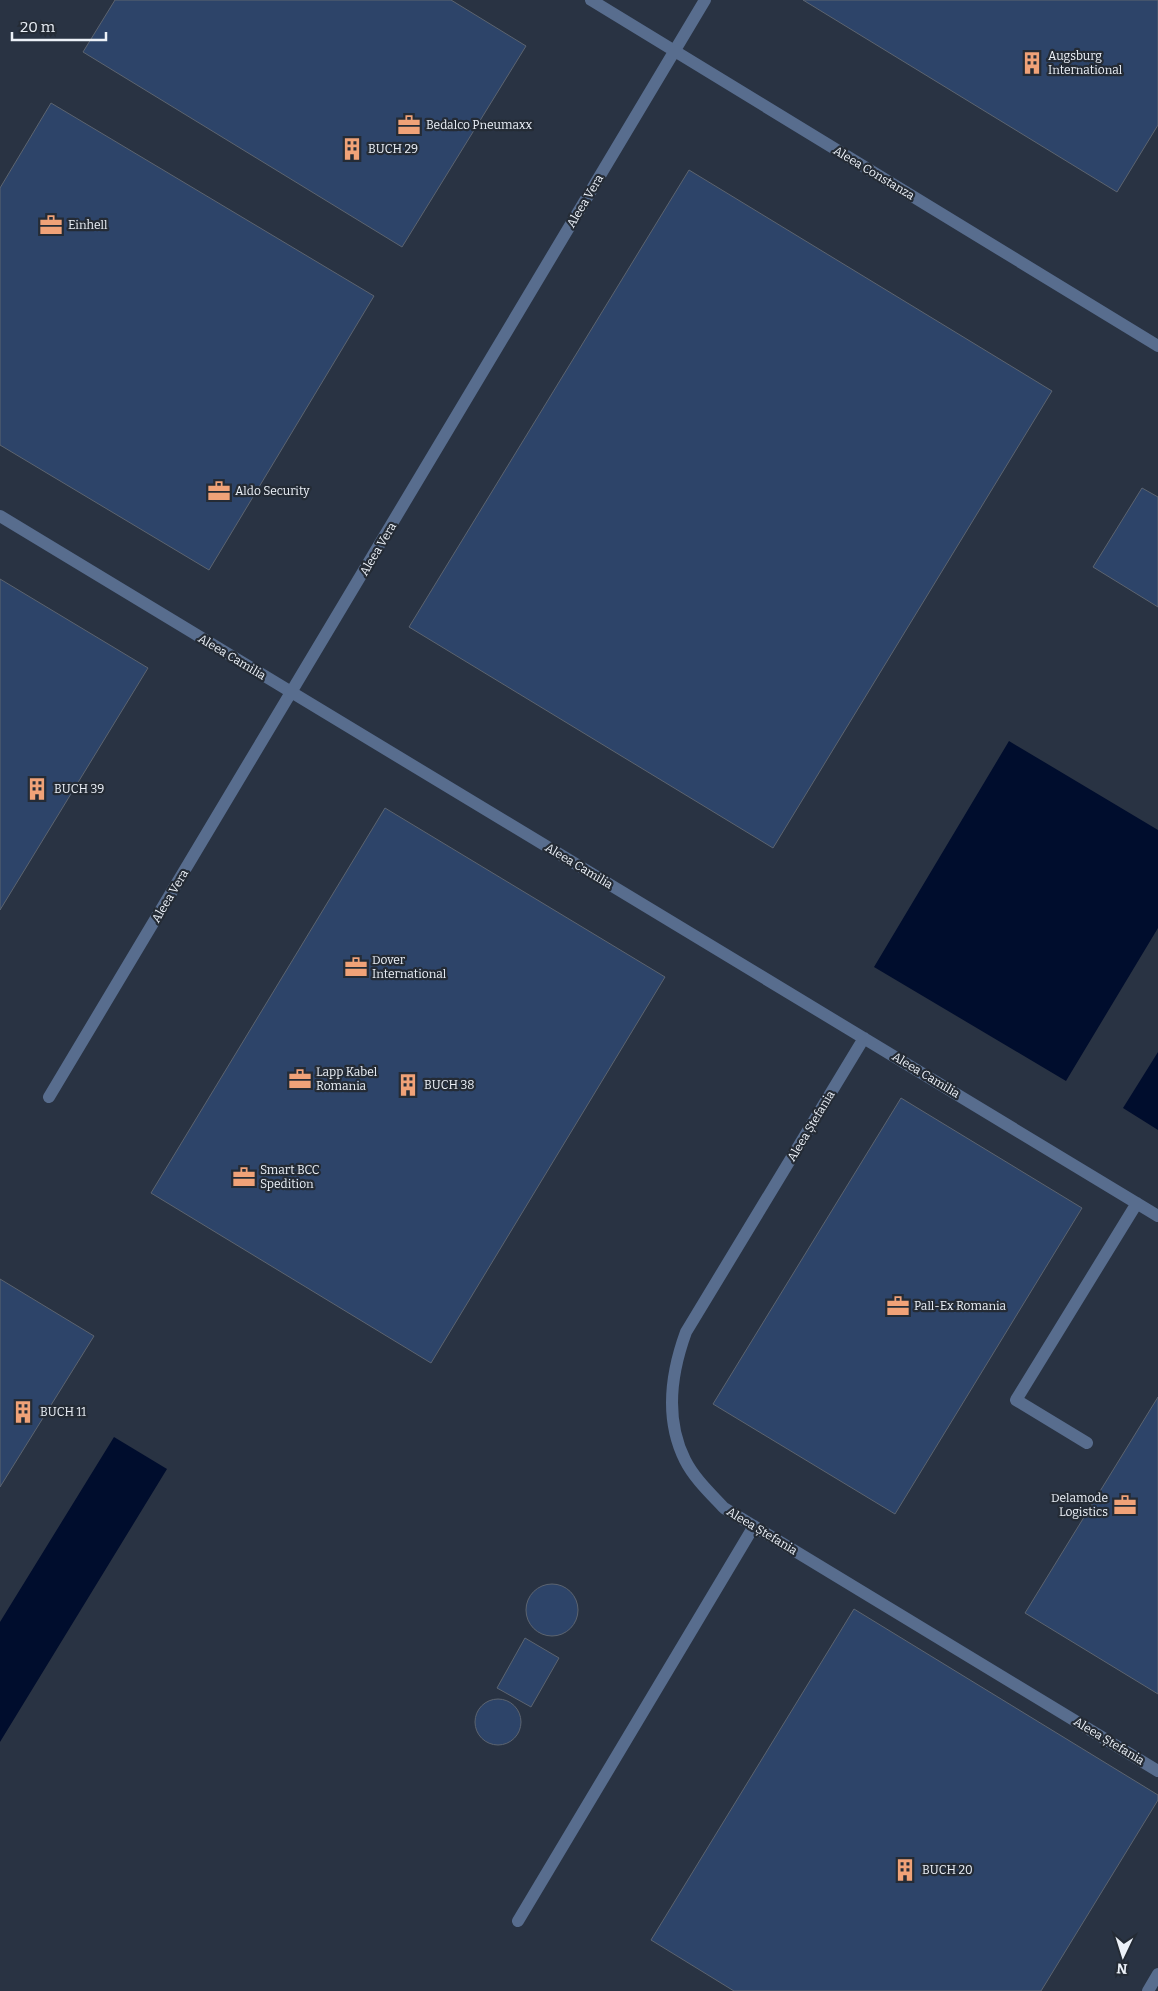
<svg xmlns="http://www.w3.org/2000/svg" width="1158" height="1991" font-family="Bitter,serif">
	<style>
		.built { fill: #293343 }
		.water { fill: #000d2d }
		.building { fill: #2d4469; stroke: #5c6470 }
		.lines { fill: none; stroke-linecap: round; stroke-linejoin: round }
		.minor { stroke: #586d8e; stroke-width: 12 }
		.labels { text-anchor: middle; dominant-baseline: central; stroke-width: 4.5; stroke-linejoin: round; paint-order: stroke }
		.poi-label { font-size: 12px; fill: #ecf1f8; stroke: #242b35; text-anchor: start }
		.street-label { font-size: 12px; fill: #ecf1f8; stroke: #242b35 }
	</style>
	<rect width="100%" height="100%" fill="#242b35"/>
	<path class="built" d="M0,0H1158V1991H0Z"/>
	<path class="water" d="M1009,741L1158,830V928L1066,1081L874,967Z
		M1158,1052V1130L1123,1108Z
		M114,1437L167,1469L0,1742V1622Z"/>
	<path class="building" d="M115,0H451L526,46L402,247L83,52Z
		M803,0H1158V125L1117,192Z
		M51,103L374,296L209,570L0,445V188Z
		M689,170L1052,391L773,848L409,627Z
		M1142,488L1158,497V607L1093,567Z
		M0,579L148,668L0,910Z
		M385,808L665,977L431,1363L151,1193Z
		M901,1098L1082,1208L895,1514L713,1404Z
		M0,1279L94,1336L0,1487Z
		M1158,1397V1694L1025,1613Z
		M526 1610a26 26 0 1 1 52 0a26 26 0 1 1-52 0Z
		M854,1609L1158,1795V1800L1041,1991H734L651,1940Z
		M525,1638L559,1658L531,1707L497,1688Z
		M475 1722a23 23 0 1 1 46 0a23 23 0 1 1-46 0Z"/>
	<g class="lines">
		<path class="minor" d="M591,0L1158,346
			M0,516L1158,1216
			M864,1038L686,1332C671,1373 664,1418 685,1460C694,1478 710,1493 724,1508L1158,1771
			M49,1097L705,0
			M1087,1443L1016,1400L1137,1203
			M518,1921L754,1526
			M1148,1991L1158,1974"/>
	</g>
	<defs>
		<symbol id="building-bare" viewBox="-9 -9 18 18"><path d="M-4-6H4V6H1V3H-1V6H-4ZM-2.5-4.3h1.7v1.8h-1.7ZM.8-4.3h1.7v1.8H.8ZM-2.5-1h1.7V.8h-1.7ZM.8-1h1.7V.8H.8Z" fill="#f0a278" stroke="#242b35" stroke-width="2.5" paint-order="stroke"/></symbol>
		<symbol id="office-bare" viewBox="-9 -9 18 18"><path d="M-6-3h4V-5.5h4V-3h4V5H-6ZM-1-4.5V-3h2v-1.5ZM-6 0V1H6V0Z" fill="#f0a278" stroke="#242b35" stroke-width="2.5" paint-order="stroke"/></symbol>
	</defs>
	<g fill-rule="evenodd">
		<use href="#building-bare" x="1016" y="47" width="32" height="32"/>
		<use href="#office-bare" x="393" y="109" width="32" height="32"/>
		<use href="#building-bare" x="336" y="133" width="32" height="32"/>
		<use href="#office-bare" x="35" y="209" width="32" height="32"/>
		<use href="#office-bare" x="203" y="475" width="32" height="32"/>
		<use href="#building-bare" x="21" y="773" width="32" height="32"/>
		<use href="#office-bare" x="340" y="951" width="32" height="32"/>
		<use href="#office-bare" x="284" y="1063" width="32" height="32"/>
		<use href="#building-bare" x="392" y="1069" width="32" height="32"/>
		<use href="#office-bare" x="228" y="1161" width="32" height="32"/>
		<use href="#office-bare" x="882" y="1290" width="32" height="32"/>
		<use href="#building-bare" x="7" y="1396" width="32" height="32"/>
		<use href="#office-bare" x="1109" y="1489" width="32" height="32"/>
		<use href="#building-bare" x="889" y="1854" width="32" height="32"/>
	</g>
	<g class="labels">
		<g class="poi-label">
			<text x="1048" y="56">Augsburg<tspan x="1048" dy="14">International</tspan></text>
			<text x="426" y="125">Bedalco Pneumaxx</text>
			<text x="368" y="149">BUCH 29</text>
			<text x="68" y="225">Einhell</text>
			<text x="235" y="491">Aldo Security</text>
			<text x="54" y="789">BUCH 39</text>
			<text x="372" y="960">Dover<tspan x="372" dy="14">International</tspan></text>
			<text x="316" y="1072">Lapp Kabel<tspan x="316" dy="14">Romania</tspan></text>
			<text x="424" y="1085">BUCH 38</text>
			<text x="260" y="1170">Smart BCC<tspan x="260" dy="14">Spedition</tspan></text>
			<text x="914" y="1306">Pall-Ex Romania</text>
			<text x="40" y="1412">BUCH 11</text>
			<text x="1108" y="1498" text-anchor="end">Delamode<tspan x="1108" dy="14">Logistics</tspan></text>
			<text x="922" y="1870">BUCH 20</text>
		</g>
		<g class="street-label">
			<text transform="translate(874 173) rotate(31)">Aleea Constanza</text>
			<text transform="translate(585 201) rotate(-59)">Aleea Vera</text>
			<text transform="translate(378 549) rotate(-59)">Aleea Vera</text>
			<text transform="translate(232 657) rotate(31)">Aleea Camilia</text>
			<text transform="translate(579 866) rotate(31)">Aleea Camilia</text>
			<text transform="translate(170 896) rotate(-59)">Aleea Vera</text>
			<text transform="translate(926 1075) rotate(31)">Aleea Camilia</text>
			<text transform="translate(811 1126) rotate(-59)">Aleea Ștefania</text>
			<text transform="translate(762 1531) rotate(31)">Aleea Ștefania</text>
			<text transform="translate(1109 1741) rotate(31)">Aleea Ștefania</text>
		</g>
	</g>
	<g transform="translate(1123 1956) rotate(184)" stroke="#242b35" stroke-width="4" paint-order="stroke">
	<path d="M0-4L9 19L0 12L-9 19Z" fill="#ecf1f8"/>
	<text y="-8" font-size="14" font-weight="bold" text-anchor="middle" fill="#ecf1f8">N</text>
	</g>
	<path d="M12 32v8h94v-8" fill="none" stroke="#ecf1f8" stroke-width="2.5"/>
	<text x="20" y="32" font-size="15" fill="#ecf1f8" stroke="#242b35" stroke-width="4" paint-order="stroke">20 m</text>
</svg>
